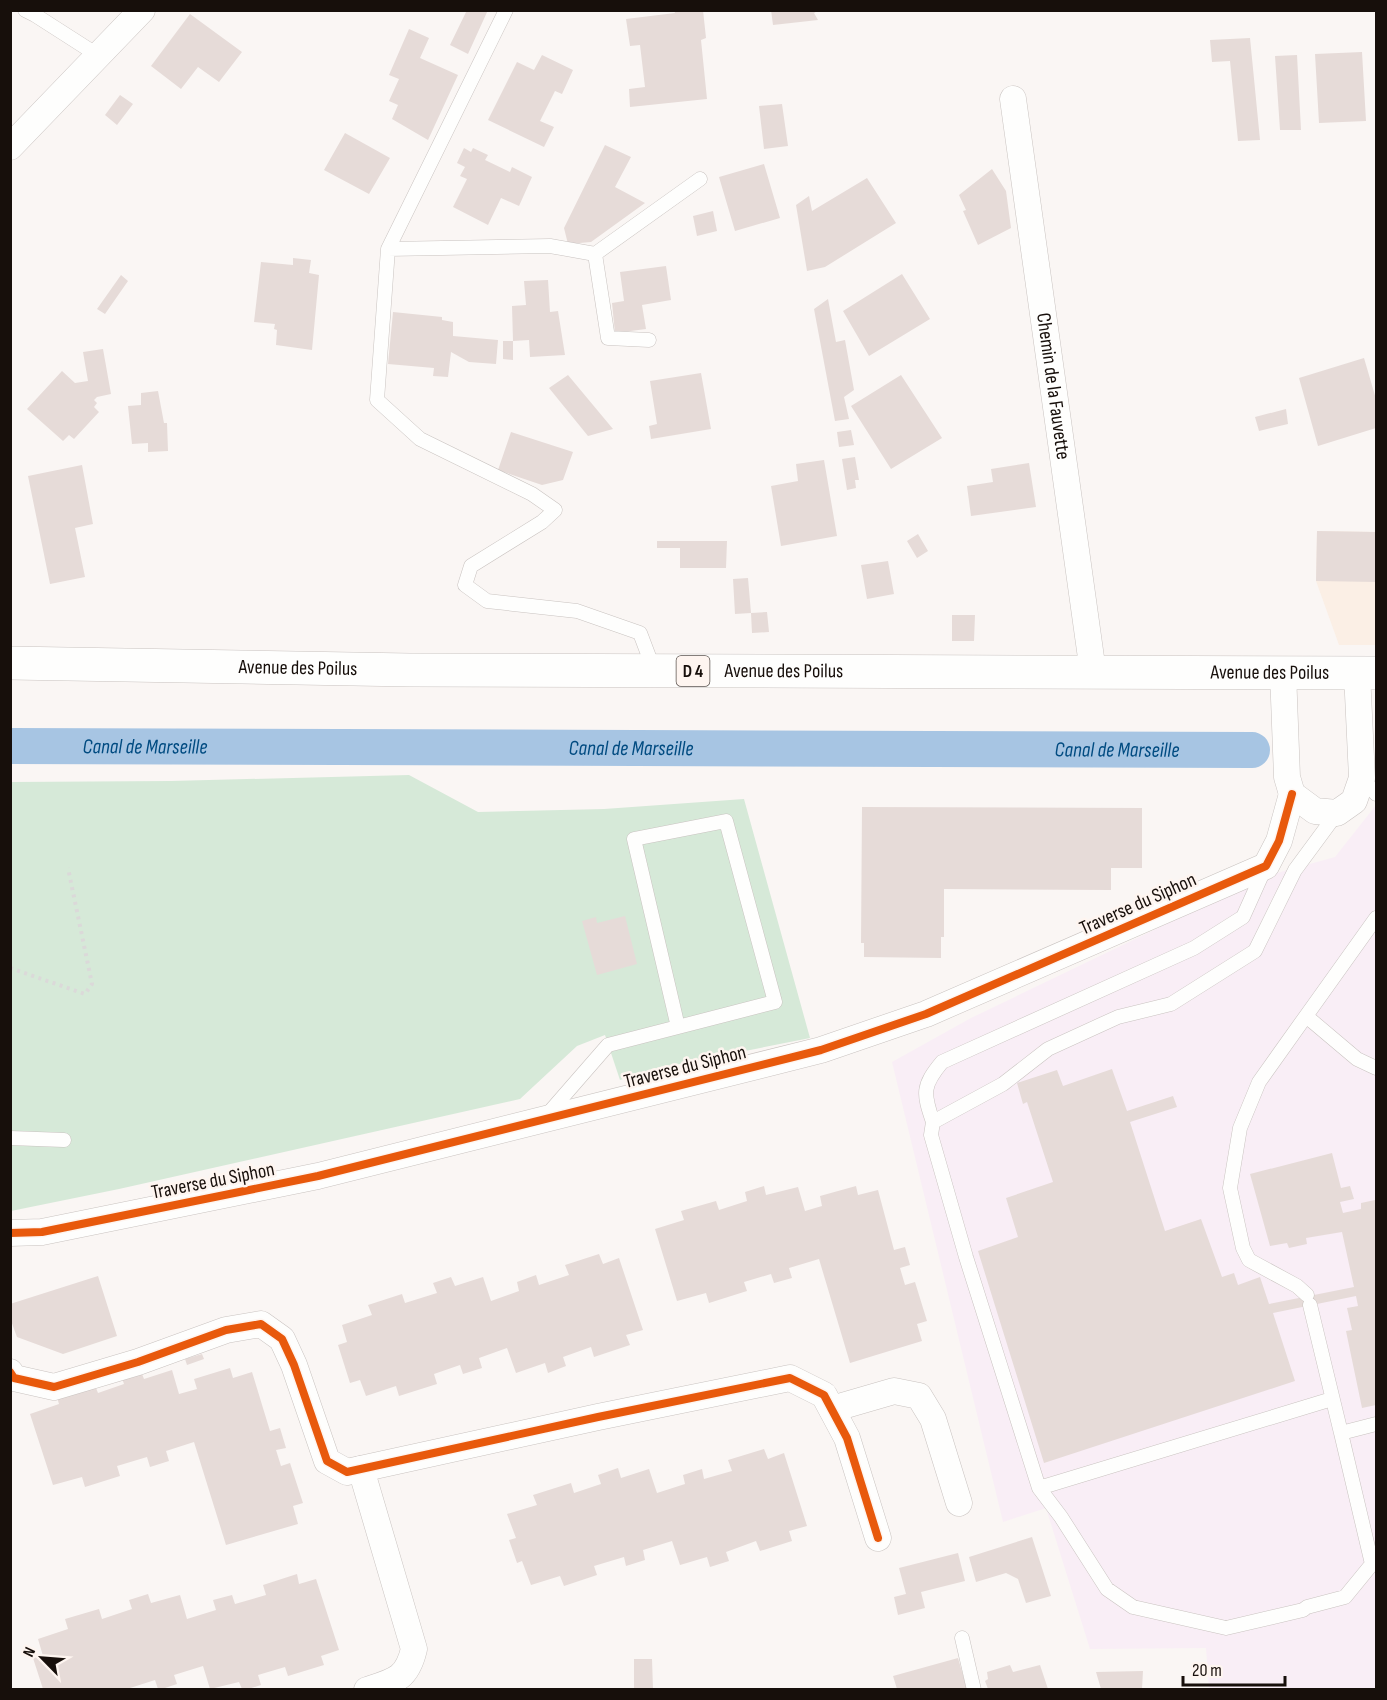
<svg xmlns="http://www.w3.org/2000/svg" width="1387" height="1700" font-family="'Sofia Sans Condensed',sans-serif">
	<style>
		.commercial { fill: #fbefe5 }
		.medical { fill: #f9eef6 }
		.green { fill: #d6e9d8 }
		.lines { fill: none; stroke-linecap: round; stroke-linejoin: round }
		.canal { stroke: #a7c5e3; stroke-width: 36 }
		.building { fill: #e6dbd8 }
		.lane-casing { stroke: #c9c3c0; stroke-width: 15 }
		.street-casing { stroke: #c9c3c0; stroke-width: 27 }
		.primary-casing { stroke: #c9c3c0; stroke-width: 34 }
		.path { stroke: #dbd9d9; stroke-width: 4; stroke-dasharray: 3 4.5; stroke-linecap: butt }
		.lane { stroke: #fefefd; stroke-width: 14 }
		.street { stroke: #fefefd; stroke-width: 26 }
		.primary { stroke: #fefefd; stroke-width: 33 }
		.cycleway-casing { stroke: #fef5f0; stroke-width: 11 }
		.cycleway { stroke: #e8590c; stroke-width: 8 }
		.labels { text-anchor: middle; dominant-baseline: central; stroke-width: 5; stroke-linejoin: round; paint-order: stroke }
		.shield { fill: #fef5f0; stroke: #5c5450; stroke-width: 1.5 }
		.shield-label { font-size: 18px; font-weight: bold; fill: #170f0b }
		.street-label { font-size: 20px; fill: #170f0b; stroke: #fef5f0 }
		.water-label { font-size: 21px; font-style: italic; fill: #014b81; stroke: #fef5f0 }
	</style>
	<rect width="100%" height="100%" fill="#faf6f4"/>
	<path class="commercial" d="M1317,531L1376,532V645H1339L1316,581Z"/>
	<path class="medical" d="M1376,805V1689H1209L1206,1648L1090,1649L1046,1508L1003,1522L892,1062L971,1018L1154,930L1238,884L1335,857Z"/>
	<path class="green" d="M409,775L478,812L604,809L744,799L810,1038L655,1069L620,1080L605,1035L577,1046L520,1099L119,1189L11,1211V782L171,781Z"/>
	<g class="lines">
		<path class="canal" id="s1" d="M10,746L1252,750"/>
	</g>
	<path class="building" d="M467,10H488L468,54L450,45Z
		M674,10H703L706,38L701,40L707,99L630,107L629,89L645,87L640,45L630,46L626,19L675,13Z
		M771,10H819L814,13L818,20L773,25Z
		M190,14L242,52L219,82L198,67L181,89L151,66Z
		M409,29L429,38L420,58L458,75L428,140L392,119L398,105L389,101L399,79L389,75Z
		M1250,38L1260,140L1238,141L1230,61L1212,62L1210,40Z
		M1362,52L1366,121L1319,123L1315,54Z
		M542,55L573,70L562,94L555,91L540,121L554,127L544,147L488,120L517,62L534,70Z
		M1297,55L1301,130H1280L1275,56Z
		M120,95L133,104L117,125L105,115Z
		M782,104L788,146L764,149L759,106Z
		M345,133L390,158L369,194L324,170Z
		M605,145L631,157L615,187L645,203L591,242L568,244L564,228Z
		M464,148L471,152L473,148L488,155L485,160L510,172L512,167L532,177L519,206L501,198L488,225L453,207L467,179L460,176L465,167L457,163Z
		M764,164L780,218L735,231L719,177Z
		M992,169L1006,191L1011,228L978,245L963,211L966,210L959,195Z
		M867,178L896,223L825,267L807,271L796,205L809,196L812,211Z
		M713,211L717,231L697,236L693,216Z
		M293,258L311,260L309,273L319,275L312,350L276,345L277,330L274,329L275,324L254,322L261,262L293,265Z
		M666,266L671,300L642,305L646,329L615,333L612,303L624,301L620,272Z
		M902,274L930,319L869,356L843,311Z
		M121,275L128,281L105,314L97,309Z
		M548,280L550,312L558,311L565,355L530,357L529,340L513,341L512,306L526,305L524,281Z
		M828,299L836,342L845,340L854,390L844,397L849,419L835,421L814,309Z
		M393,312L442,317V320L453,322V336L498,340L496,364L469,362L451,352L448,377L433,376L434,368L388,364Z
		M503,341H513V360L503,359Z
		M103,349L111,394L97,397L94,400L97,403L94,407L99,412L74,439L69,435L63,441L27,409L62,371L75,383L88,381L83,352Z
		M1364,358L1376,399V428L1318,446L1299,378Z
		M701,373L711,429L651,439L649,426L657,424L650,381Z
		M568,375L613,429L588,436L549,388Z
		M901,375L942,438L891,469L851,406Z
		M158,391L164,423H167L168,451L148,452V443L132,444L128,406L141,405V393Z
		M1286,409L1288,424L1259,431L1255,417Z
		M851,430L854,445L839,447L837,432Z
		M511,432L573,452L563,480L542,485L498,470Z
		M855,457L859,480H855L856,488L847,490L842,459Z
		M824,460L837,536L781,546L771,486L798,481L796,464Z
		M1029,463L1036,507L971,516L967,486L993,482L991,469Z
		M82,465L93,524L75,528L85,577L50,584L28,476Z
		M1317,531L1376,532V582L1316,581Z
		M918,534L928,551L917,558L907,541Z
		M657,541H727L726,568H680V548H657Z
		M888,561L894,594L867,599L861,565Z
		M748,578L751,613L767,612L769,632L752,633L751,613L735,614L733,579Z
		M952,615H975L974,641H952Z
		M862,807L1142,808V868H1111V890L944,889V937H941V958L864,957V943H861Z
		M625,916L637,964L597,975L582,921L596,917L597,923Z
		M1112,1069L1127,1111L1173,1096L1177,1107L1130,1122L1165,1231L1201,1219L1222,1277L1234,1273L1238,1285L1260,1277L1269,1304L1354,1287L1342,1232L1306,1238L1307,1244L1289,1248L1287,1243L1270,1246L1250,1174L1332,1153L1341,1188L1350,1186L1354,1199L1340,1202L1343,1213L1361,1209V1203L1375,1200L1376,1405L1362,1408L1346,1331L1352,1330L1347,1308L1358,1306L1356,1296L1273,1313L1295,1381L1044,1463L978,1251L1018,1237L1006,1198L1053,1182L1027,1102L1023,1104L1017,1083L1057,1070L1063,1086Z
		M764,1186L766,1195L798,1187L805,1211L822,1206L820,1196L856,1186L858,1195L878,1190L894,1250L905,1247L910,1265L900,1268L905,1285L915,1282L927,1321L917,1324L922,1341L850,1363L819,1259L789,1268L792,1278L774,1283L771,1274L744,1282L747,1291L709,1303L706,1293L677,1301L655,1229L684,1220L681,1211L716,1201L719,1210L747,1201L745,1192Z
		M599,1254L603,1264L619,1258L643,1330L626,1335L630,1345L594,1357L591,1347L563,1357L566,1366L548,1373L545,1363L516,1373L507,1348L479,1358L482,1368L463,1374L460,1365L434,1374L437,1384L399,1396L396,1386L366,1396L360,1380L350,1383L338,1345L347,1342L342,1325L372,1315L368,1305L402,1294L405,1303L437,1293L433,1283L451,1277L455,1286L483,1277L491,1301L519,1291L517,1282L536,1275L539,1285L569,1275L565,1265Z
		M98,1276L117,1336L63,1354L17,1337L10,1318V1304Z
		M202,1354L204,1359L187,1365L185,1359Z
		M230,1368L233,1378L252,1372L270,1431L280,1428L286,1448L276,1450L281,1466L290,1463L303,1503L293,1506L298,1524L226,1545L194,1442L166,1451L169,1461L150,1467L147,1457L117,1466L120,1476L85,1487L82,1477L53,1485L30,1414L59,1404L56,1394L94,1383L98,1393L124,1384L121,1375L140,1369L144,1379L172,1370L179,1394L197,1389L194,1379Z
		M764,1449L768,1459L784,1453L807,1526L789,1531L792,1541L760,1551L756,1541L726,1552L729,1561L710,1567L707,1557L680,1565L672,1541L643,1550L645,1560L626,1566L624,1557L594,1566L597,1575L564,1586L560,1576L531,1585L522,1561L517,1563L509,1540L516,1538L507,1514L537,1505L533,1495L571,1483L574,1493L601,1484L598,1475L618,1468L621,1478L649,1469L657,1493L685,1484L683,1475L702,1469L704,1479L732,1471L728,1460Z
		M1032,1537L1051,1596L1026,1603L1018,1579L1006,1573L976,1582L969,1557Z
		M958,1553L965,1581L921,1592L925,1608L898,1615L894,1597L906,1594L899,1568Z
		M297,1574L299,1584L316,1579L339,1650L321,1656L324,1665L288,1676L285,1667L258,1675L261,1685L248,1689H242L239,1682L210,1689L203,1666L174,1675L177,1684L162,1689H158L155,1680L127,1689H43L33,1658L43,1656L38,1639L68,1629L65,1619L99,1609L102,1619L132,1609L129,1600L148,1594L151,1603L180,1595L187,1619L216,1610L213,1600L232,1595L235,1604L266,1595L263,1585Z
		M958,1658L967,1689H897L893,1676Z
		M634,1659H652L653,1689H634Z
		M1010,1665L1013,1672L1040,1665L1048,1689H988L985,1681L988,1679L987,1672Z
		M1143,1671L1142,1689H1101L1096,1672Z"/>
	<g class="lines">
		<defs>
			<path id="lane" d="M25,10L35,15L99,56
				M388,249L506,10
				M595,254L700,179
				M649,340L608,338L595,254L550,246L388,249L377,400L420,439L532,494L555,510L542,522L471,566L465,585L487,601L577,611L640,633L654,670
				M1362,778L1376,794
				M1337,813L1295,870L1255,951L1171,1004L1118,1017L1048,1049L1003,1084L933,1122L931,1135L966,1257L1039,1488L1061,1517L1107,1589L1133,1607L1226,1628L1303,1610L1307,1607L1345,1597L1372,1564L1341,1433L1376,1424
				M1376,918L1306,1016L1357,1059L1376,1068
				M1306,1016L1259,1082L1240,1128L1230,1188L1243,1248L1249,1260L1297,1286L1307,1295
				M547,1115L608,1045L775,1002L726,821L634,839L678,1027
				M933,1122C923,1093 922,1086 942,1062L1194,948L1243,917L1265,868
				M10,1138L64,1140
				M1310,1305L1341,1433
				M1039,1488L1332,1399
				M962,1638L974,1690"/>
			<g id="street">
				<path id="s2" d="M1013,99L1093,672"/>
				<path d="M10,147L142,10"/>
				<path d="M1283,672L1287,777L1292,794L1315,811L1337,813L1354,801L1362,778L1357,673"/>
				<path d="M10,1233L42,1232L318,1176L821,1050L926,1014L1266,866L1279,841L1292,794"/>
				<path d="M10,1372L14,1378L54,1387L138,1362L226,1330L261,1324L282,1339L294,1365L327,1461L347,1472L598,1417L790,1378L824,1395L847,1438L878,1538"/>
				<path d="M832,1409L894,1391L919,1396L933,1419L959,1503"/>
				<path d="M361,1469L414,1649C407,1679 395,1681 367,1690"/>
			</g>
			<g id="primary">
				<path id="s3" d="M10,663L410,670L1376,673"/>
			</g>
		</defs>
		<use href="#lane" class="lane-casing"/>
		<use href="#street" class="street-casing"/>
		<use href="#primary" class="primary-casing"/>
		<path class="path" d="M10,968L85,994L92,984L68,868"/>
		<use href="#lane" class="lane"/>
		<use href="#street" class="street"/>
		<use href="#primary" class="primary"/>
		<defs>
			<path id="cycleway" d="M10,1233L42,1232L318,1176L821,1050L926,1014L1266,866L1279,841L1292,794
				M10,1372L14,1378L54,1387L138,1362L226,1330L261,1324L282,1339L294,1365L327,1461L347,1472L598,1417L790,1378L824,1395L847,1438L878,1538"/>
		</defs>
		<use href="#cycleway" class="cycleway-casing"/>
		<use href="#cycleway" class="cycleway"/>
	</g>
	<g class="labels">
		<rect class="shield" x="676.5" y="656" width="33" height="30" rx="4.5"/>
		<g class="shield-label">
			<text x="693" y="671">D 4</text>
		</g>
		<g class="street-label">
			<text stroke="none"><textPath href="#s2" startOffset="290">Chemin de la Fauvette</textPath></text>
			<text stroke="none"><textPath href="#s3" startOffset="288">Avenue des Poilus</textPath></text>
			<text stroke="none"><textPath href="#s3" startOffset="774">Avenue des Poilus</textPath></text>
			<text stroke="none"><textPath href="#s3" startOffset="1260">Avenue des Poilus</textPath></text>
			<text transform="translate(1138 904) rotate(-24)">Traverse du Siphon</text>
			<text transform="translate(685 1067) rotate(-14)">Traverse du Siphon</text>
			<text transform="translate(213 1181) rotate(-11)">Traverse du Siphon</text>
		</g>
		<g class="water-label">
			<text stroke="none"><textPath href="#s1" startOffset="135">Canal de Marseille</textPath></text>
			<text stroke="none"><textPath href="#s1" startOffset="621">Canal de Marseille</textPath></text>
			<text stroke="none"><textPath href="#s1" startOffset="1107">Canal de Marseille</textPath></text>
		</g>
	</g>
	<rect width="1387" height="1700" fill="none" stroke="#170f0b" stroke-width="24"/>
	<g transform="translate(42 1658) rotate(295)" stroke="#fef5f0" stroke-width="4.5" paint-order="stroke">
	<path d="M0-4.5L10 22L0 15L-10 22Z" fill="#170f0b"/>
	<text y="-9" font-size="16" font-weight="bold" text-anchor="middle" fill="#170f0b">N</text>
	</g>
	<path d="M1183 1676v9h102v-9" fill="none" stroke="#170f0b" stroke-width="3"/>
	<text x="1192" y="1676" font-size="18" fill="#170f0b" stroke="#fef5f0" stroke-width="4.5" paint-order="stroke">20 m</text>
</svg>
